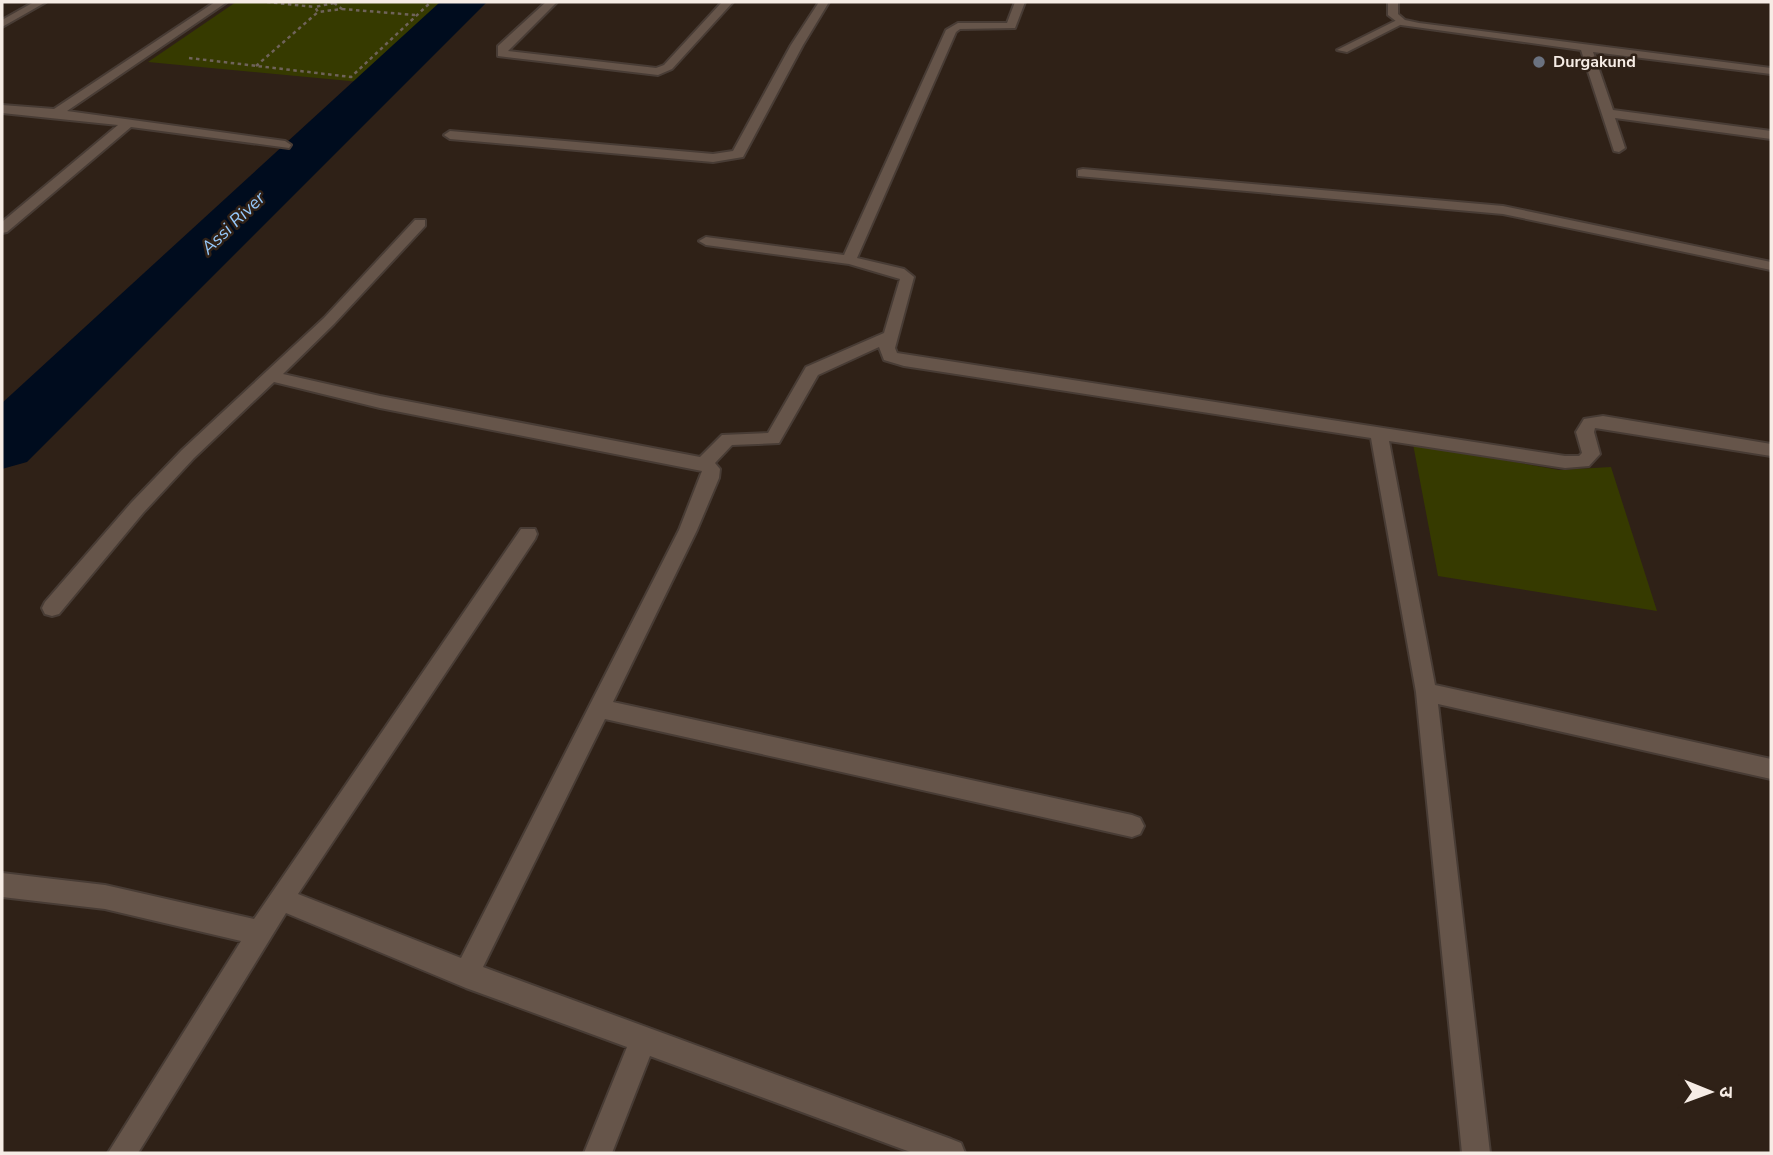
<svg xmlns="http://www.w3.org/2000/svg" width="1773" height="1155" font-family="'Nunito Sans','Noto Sans Devanagari',sans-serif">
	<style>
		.green { fill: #363a00 }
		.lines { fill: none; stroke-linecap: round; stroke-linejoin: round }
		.river { fill: #000c1e; fill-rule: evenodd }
		.service-casing { stroke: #483c35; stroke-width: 4 }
		.minor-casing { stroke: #483c35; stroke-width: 4 }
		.path { stroke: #6f635a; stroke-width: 2.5; stroke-dasharray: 3.5 3.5; stroke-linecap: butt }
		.service { fill: #66554a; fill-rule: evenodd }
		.minor { fill: #66554a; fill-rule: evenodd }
		.worship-dot { fill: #6b7280; stroke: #2f2117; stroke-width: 2.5 }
		.labels { text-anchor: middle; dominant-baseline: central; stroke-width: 5; stroke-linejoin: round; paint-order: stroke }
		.far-poi-label { font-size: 16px; font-weight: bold; fill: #f6ece5; stroke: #2f2117; text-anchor: start }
		.far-water-label { font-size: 18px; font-style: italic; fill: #96c8fa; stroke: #2f2117 }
	</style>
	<rect width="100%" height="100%" fill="#2f2117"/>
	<path class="green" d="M236,2H444L360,82L148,62Z
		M1413,444L1559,470L1611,467L1657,611L1438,576Z"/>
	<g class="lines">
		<path class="river" d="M440,2H487L27,462L2,469V403Z"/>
		<defs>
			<path id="service" d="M1397,20L1406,22L1347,52L1337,50Z"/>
			<path id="minor" d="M34,2H46L2,27V20Z
				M215,2H227L67,111L285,141L291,145L289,148L131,127L7,232L2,233V222L118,125L2,113V105L54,109Z
				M546,2H557L508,51L656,68L664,65L722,2H733L672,69L658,75L498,56V46Z
				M819,2H829L803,45L743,157L713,162L450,139L444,135L450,131L713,154L733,151L791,45Z
				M1015,2H1025L1015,28L960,29L956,32L857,258L904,269L914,277L895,348L897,353L1565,456H1579L1582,453L1576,432L1584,419L1603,416L1771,444V456L1595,428L1594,432L1600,454L1589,466L1565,468L1389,441L1435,685L1771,759V779L1438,704L1490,1153H1462L1416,692L1371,438L904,366L884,360L879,347L818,375L779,443L732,445L715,463L720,469L719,478L697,530L613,702L1132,815L1140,818L1144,826L1140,834L1132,837L605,719L483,967L951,1139L961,1143L965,1153H913L650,1056L612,1153H584L627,1047L466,988L286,913L138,1153H108L241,941L105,909L2,897V873L105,885L254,919L521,529H535L537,534L535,539L298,894L461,958L679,530L702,471L380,408L274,382L194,458L143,513L59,614L52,616L45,614L42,608L45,602L131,503L182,450L324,318L415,220H425V226L334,324L283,374L380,396L700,457L722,435L768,433L806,367L884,333L900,279L849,264L706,245L699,241L706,237L844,255L946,30L958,23H1007Z
				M1388,2H1398V14L1405,20L1419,23L1771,68V74L1593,52L1613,110L1771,131V139L1615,118L1625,148L1619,152L1614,151L1581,50L1401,25L1388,15Z
				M1083,169L1503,206L1771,262V270L1503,214L1078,176V170Z"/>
		</defs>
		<use href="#service" class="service-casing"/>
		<use href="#minor" class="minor-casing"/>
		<path class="path" d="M267,2L315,7
			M334,3L342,9L318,12L315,7Z
			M342,9L415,15
			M189,58L351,77L431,2
			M256,66L318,12"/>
		<use href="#service" class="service"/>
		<use href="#minor" class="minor"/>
	</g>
	<circle class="worship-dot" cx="1539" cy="62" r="7"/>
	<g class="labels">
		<g class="far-poi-label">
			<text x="1553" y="62">Durgakund</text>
		</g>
		<g class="far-water-label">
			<text transform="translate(233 223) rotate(-44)">Assi River</text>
		</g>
	</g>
	<rect width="1773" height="1155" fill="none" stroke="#f6ece5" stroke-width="7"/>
	<g transform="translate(1710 1092) rotate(91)" stroke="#2f2117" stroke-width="5" paint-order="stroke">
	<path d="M0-5L12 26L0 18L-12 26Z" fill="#f6ece5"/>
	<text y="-10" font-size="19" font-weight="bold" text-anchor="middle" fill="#f6ece5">उ</text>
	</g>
</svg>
